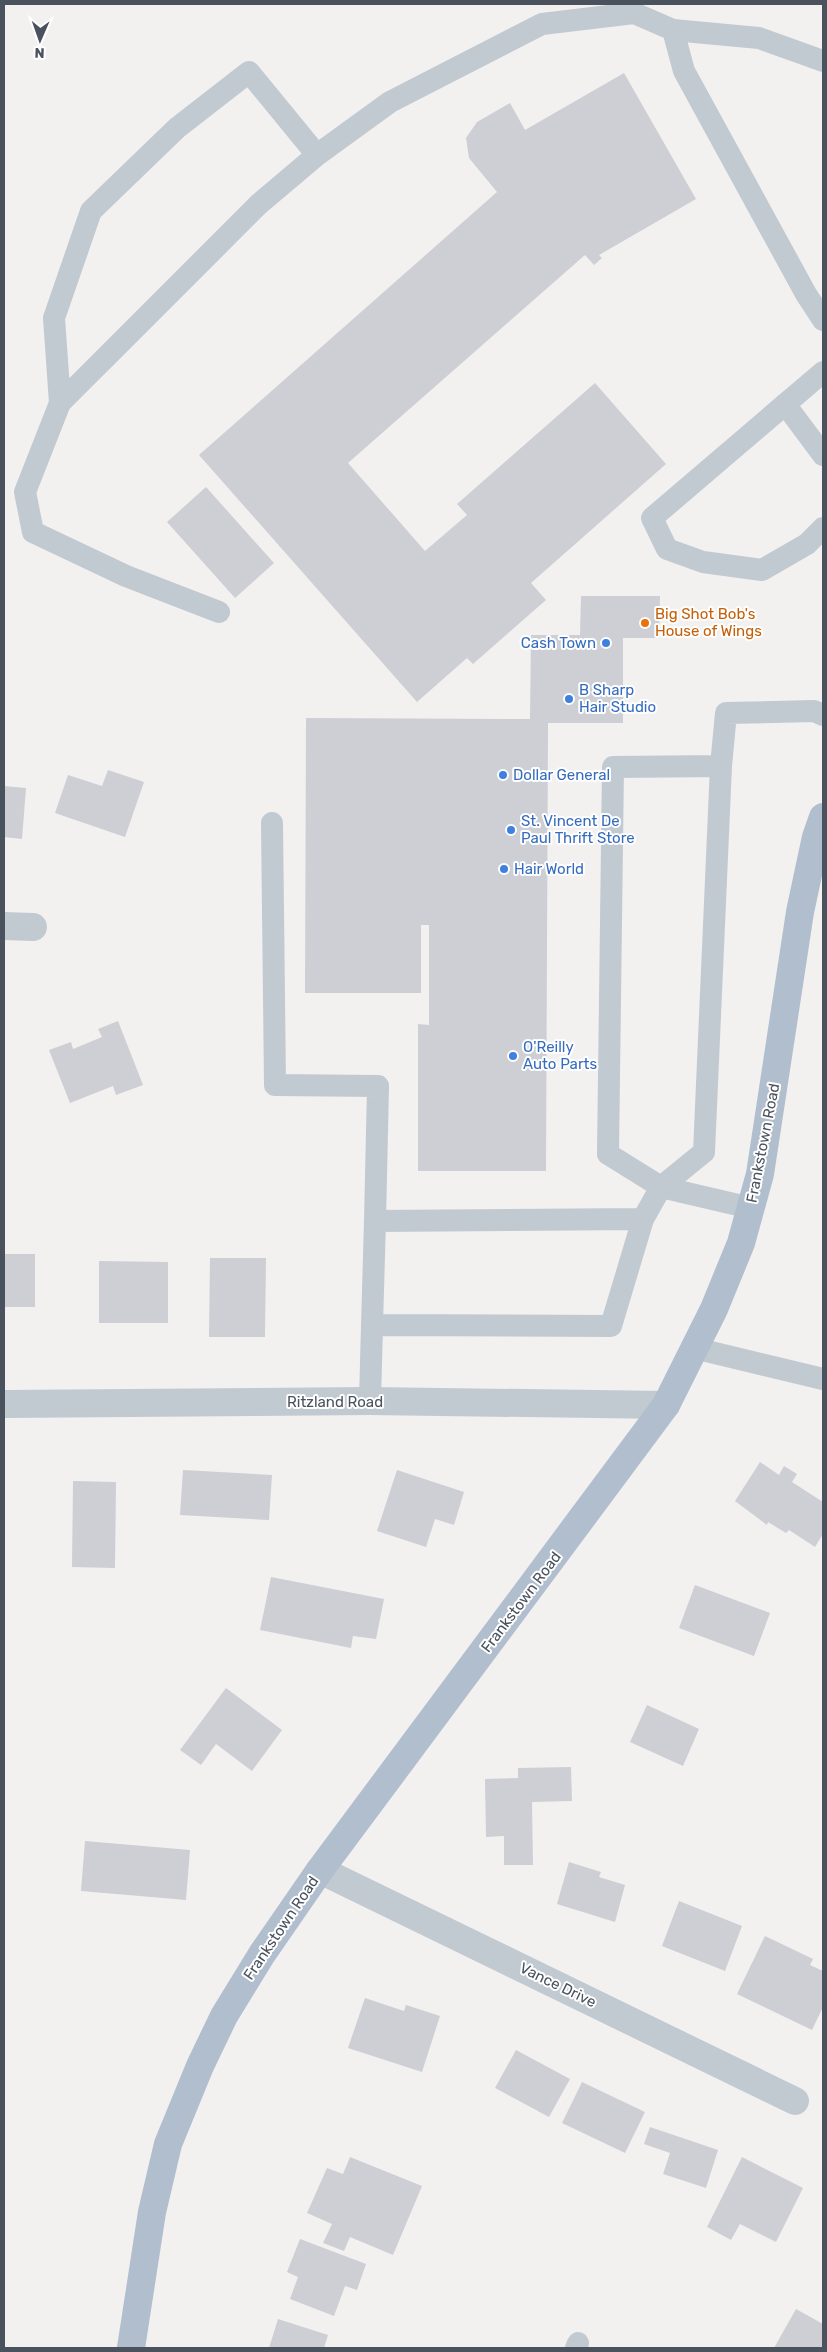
<svg xmlns="http://www.w3.org/2000/svg" width="827" height="2352" font-family="Rubik,sans-serif">
	<style>
		.building { fill: #cdcfd4 }
		.lines { fill: none; stroke-linecap: round; stroke-linejoin: round }
		.lane { stroke: #c1cad1; stroke-width: 22 }
		.street { stroke: #c1cad1; stroke-width: 28 }
		.primary { stroke: #b1bece; stroke-width: 28 }
		.food-dot { fill: #e8710a; stroke: #fff; stroke-width: 2 }
		.shop-dot { fill: #3f7fe0; stroke: #fff; stroke-width: 2 }
		.labels { text-anchor: middle; dominant-baseline: central; stroke-width: 4; stroke-linejoin: round; paint-order: stroke }
		.food-label { font-size: 15px; fill: #c56008; stroke: #fff; text-anchor: start }
		.shop-label { font-size: 15px; fill: #366cbe; stroke: #fff; text-anchor: start }
		.street-label { font-size: 15px; fill: #49525d; stroke: #fff }
	</style>
	<rect width="100%" height="100%" fill="#f3f0f0"/>
	<path class="building" d="M624,73L696,199L599,255L602,258L594,265L585,255L348,463L425,551L467,515L457,504L595,383L666,464L531,583L546,600L473,664L467,658L417,702L199,455L497,192L469,158L466,138L477,122L510,103L525,130Z
		M206,487L274,563L235,598L167,522Z
		M581,596H660L659,638H623V723H548L546,1171H418V1024L429,1025V925H421V993H305L306,718L530,719L531,635H580Z
		M108,770L144,782L125,837L55,813L68,775L102,786Z
		M4,786L26,788L22,839L4,837Z
		M118,1021L143,1085L116,1095L113,1086L70,1103L49,1050L71,1042L73,1049L102,1037L98,1029Z
		M4,1254H35V1307H4Z
		M210,1258H266L265,1337H209Z
		M99,1261L168,1262V1323H99Z
		M760,1462L779,1475L784,1466L797,1474L792,1482L823,1502V1534L815,1547L789,1530L786,1533L768,1522L767,1525L735,1501Z
		M183,1470L272,1475L269,1520L180,1515Z
		M397,1470L464,1492L454,1525L435,1519L426,1547L377,1531Z
		M73,1481L116,1482L115,1568L72,1567Z
		M271,1577L384,1599L376,1639L353,1636L351,1648L260,1630Z
		M695,1585L770,1613L754,1656L679,1628Z
		M226,1688L282,1730L252,1771L216,1744L201,1765L180,1750Z
		M647,1705L699,1729L683,1766L630,1742Z
		M571,1767L572,1801L532,1802L533,1865H504V1836L486,1837L485,1779L518,1778V1768Z
		M85,1841L190,1850L186,1900L81,1891Z
		M569,1862L601,1872L599,1877L625,1885L615,1922L557,1904Z
		M679,1901L742,1926L725,1971L662,1946Z
		M765,1936L813,1959L810,1965L823,1971V2007L812,2030L737,1994Z
		M365,1998L404,2011L406,2005L440,2016L422,2072L348,2048Z
		M516,2050L570,2079L549,2117L495,2088Z
		M582,2082L645,2112L625,2153L562,2123Z
		M650,2127L718,2150L706,2188L663,2174L670,2153L644,2144Z
		M350,2157L422,2186L393,2255L350,2237L344,2251L323,2243L332,2224L307,2213L327,2168L343,2174Z
		M742,2157L803,2188L776,2242L740,2224L731,2240L707,2227Z
		M300,2239L366,2264L357,2290L345,2286L334,2316L290,2299L298,2277L287,2272Z
		M796,2309L823,2324V2348H774Z
		M278,2319L328,2335L324,2348H269Z"/>
	<g class="lines">
		<path class="lane" d="M673,30L759,38L823,61
			M823,372L652,518L667,549L703,562L762,570L807,544L823,528
			M60,403L54,318L91,211L177,128L249,72L317,155
			M785,404L823,455
			M219,612L126,576L33,532L25,492L60,403L259,204L317,155L390,102L542,24L634,13L673,30L684,71L806,294L823,320
			M721,766L613,767L608,1154L661,1187L751,1208
			M272,823L275,1085L378,1086L375,1221
			M372,1325L375,1221L643,1219
			M694,1348L823,1379
			M370,1401L372,1325L611,1326L643,1219L661,1187L704,1152L721,766L726,713L814,711L823,715
			M576,2348L578,2343"/>
		<path class="street" d="M4,926L33,927
			M4,1404L370,1401L666,1405
			M320,1870L795,2101"/>
		<path class="primary" d="M131,2348L152,2212L168,2144L200,2066L224,2016L262,1954L320,1870L666,1405L714,1309L741,1243L760,1174L800,912L816,837L823,817"/>
	</g>
	<circle class="food-dot" cx="645" cy="623" r="5"/>
	<g class="shop-dot">
		<circle cx="606" cy="643" r="5"/>
		<circle cx="569" cy="699" r="5"/>
		<circle cx="503" cy="775" r="5"/>
		<circle cx="511" cy="830" r="5"/>
		<circle cx="504" cy="869" r="5"/>
		<circle cx="513" cy="1056" r="5"/>
	</g>
	<g class="labels">
		<g class="food-label">
			<text x="655" y="614">Big Shot Bob's<tspan x="655" dy="17">House of Wings</tspan></text>
		</g>
		<g class="shop-label">
			<text x="596" y="643" text-anchor="end">Cash Town</text>
			<text x="579" y="690">B Sharp<tspan x="579" dy="17">Hair Studio</tspan></text>
			<text x="513" y="775">Dollar General</text>
			<text x="521" y="821">St. Vincent De<tspan x="521" dy="17">Paul Thrift Store</tspan></text>
			<text x="514" y="869">Hair World</text>
			<text x="523" y="1047">O'Reilly<tspan x="523" dy="17">Auto Parts</tspan></text>
		</g>
		<g class="street-label">
			<text transform="translate(763 1143) rotate(-79)">Frankstown Road</text>
			<text x="335" y="1402">Ritzland Road</text>
			<text transform="translate(521 1602) rotate(-53)">Frankstown Road</text>
			<text transform="translate(281 1928) rotate(-56)">Frankstown Road</text>
			<text transform="translate(558 1985) rotate(26)">Vance Drive</text>
		</g>
	</g>
	<rect width="827" height="2352" fill="none" stroke="#49525d" stroke-width="10"/>
	<g transform="translate(40 40) rotate(182)" stroke="#ffffff" stroke-width="4" paint-order="stroke">
	<path d="M0-4L9 19L0 12L-9 19Z" fill="#49525d"/>
	<text y="-8" font-size="14" font-weight="bold" text-anchor="middle" fill="#49525d">N</text>
	</g>
</svg>
